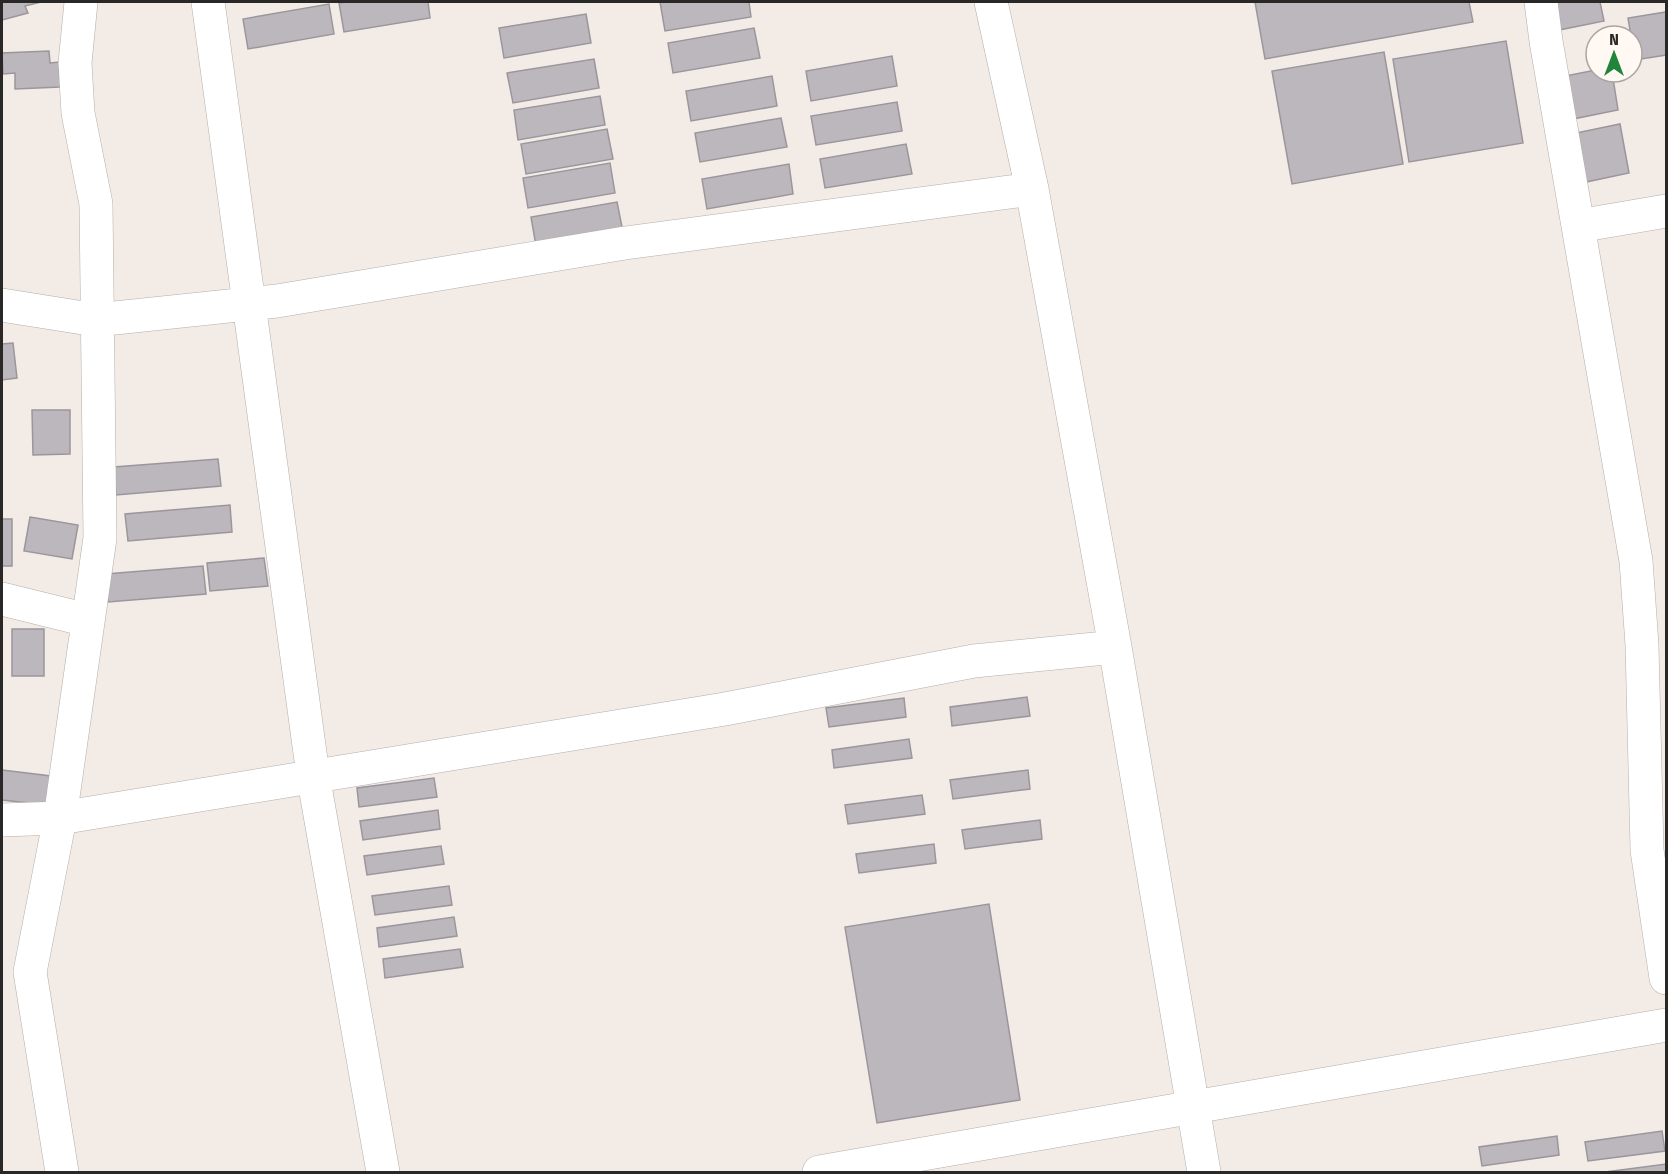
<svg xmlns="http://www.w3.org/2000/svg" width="1668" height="1174" font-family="'Fira Sans Condensed',sans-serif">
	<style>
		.building { fill: #bbb7bd; stroke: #9b969c; stroke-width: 1.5 }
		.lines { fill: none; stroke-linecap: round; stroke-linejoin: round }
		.minor-casing { stroke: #b5aeaa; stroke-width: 34 }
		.minor { stroke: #fff; stroke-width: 33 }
	</style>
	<rect width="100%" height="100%" fill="#f2ebe6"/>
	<path class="building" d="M2,2H41L25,6L28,13L2,20Z
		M346,2H428L430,18L344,32L339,3Z
		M660,2H749L751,17L665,31Z
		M1255,2H1469L1473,22L1265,59Z
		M1554,2H1600L1604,21L1559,30Z
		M329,4L334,34L248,49L243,19Z
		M1666,12V55L1635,60L1628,18Z
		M586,14L591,43L504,58L499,28Z
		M754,28L760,58L673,73L668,43Z
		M1506,41L1523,143L1409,162L1393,59Z
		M49,51L50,63L59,62L60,87L15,89V73L3,74L2,53Z
		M1384,52L1403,164L1292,184L1272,71Z
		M892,56L897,86L811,101L806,71Z
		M594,59L599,88L513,103L507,73Z
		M1596,70L1612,72L1618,110L1573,119L1565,76Z
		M772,76L777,106L691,121L686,91Z
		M600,96L605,125L518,140L514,110Z
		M897,102L902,131L816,145L811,116Z
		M781,118L787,147L700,162L695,133Z
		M1620,124L1629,173L1586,182L1576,133Z
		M607,129L613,159L526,174L521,144Z
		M906,144L912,174L825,188L820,159Z
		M610,163L615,193L528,208L523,178Z
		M789,164L793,194L707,209L702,179Z
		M617,202L623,232L536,246L531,217Z
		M13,343L17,378L2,380V344Z
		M32,410H70V454L33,455Z
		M218,459L221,486L116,495L114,467Z
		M230,505L232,532L128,541L125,514Z
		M30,517L78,525L72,559L24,551Z
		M2,519H12V566H2Z
		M264,558L268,586L210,591L207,563Z
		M203,566L206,594L108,602L106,574Z
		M12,629H44V676H12Z
		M1027,697L1030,716L952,726L950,707Z
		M904,698L906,717L829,727L826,708Z
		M909,739L912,758L834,768L832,750Z
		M2,770L51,776L47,805L2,800Z
		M1028,770L1030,789L953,799L950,780Z
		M434,778L437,797L359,807L357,788Z
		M922,795L925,814L848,824L845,805Z
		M438,810L440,829L363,840L360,821Z
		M1040,820L1042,839L965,849L962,830Z
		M934,844L936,863L859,873L856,854Z
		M441,846L444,864L367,875L364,856Z
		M449,886L452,905L375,915L372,896Z
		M989,904L1020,1100L877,1123L845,927Z
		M454,917L457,936L379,947L377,928Z
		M460,949L463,967L385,978L383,959Z
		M1662,1131L1665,1151L1588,1161L1585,1142Z
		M1557,1136L1559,1155L1482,1166L1479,1147Z
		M1666,1164V1172H1605Z"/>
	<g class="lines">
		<defs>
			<path id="minor" d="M208,2L313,775L383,1172
				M991,2L1032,189L1115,647L1204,1172
				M1541,2L1546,41L1636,561L1642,645L1647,850L1666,978
				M1578,226L1666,211
				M2,305L96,320L277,301L625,243L1032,189
				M2,599L87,620
				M2,820L60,818L725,709L974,661L1115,647
				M62,1172L30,972L60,818L100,538L96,204L78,113L75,63L81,2
				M819,1172L1666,1025"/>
		</defs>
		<use href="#minor" class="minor-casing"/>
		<use href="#minor" class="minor"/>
	</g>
	<rect width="1668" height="1174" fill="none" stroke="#2a2826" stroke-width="6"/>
	<g transform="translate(1614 54)"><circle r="28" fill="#fff8f3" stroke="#aaa5a1" stroke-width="1.5"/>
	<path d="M0-4.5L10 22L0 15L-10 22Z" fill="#208539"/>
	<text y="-9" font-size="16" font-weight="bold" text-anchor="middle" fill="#2a2826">N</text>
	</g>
</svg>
